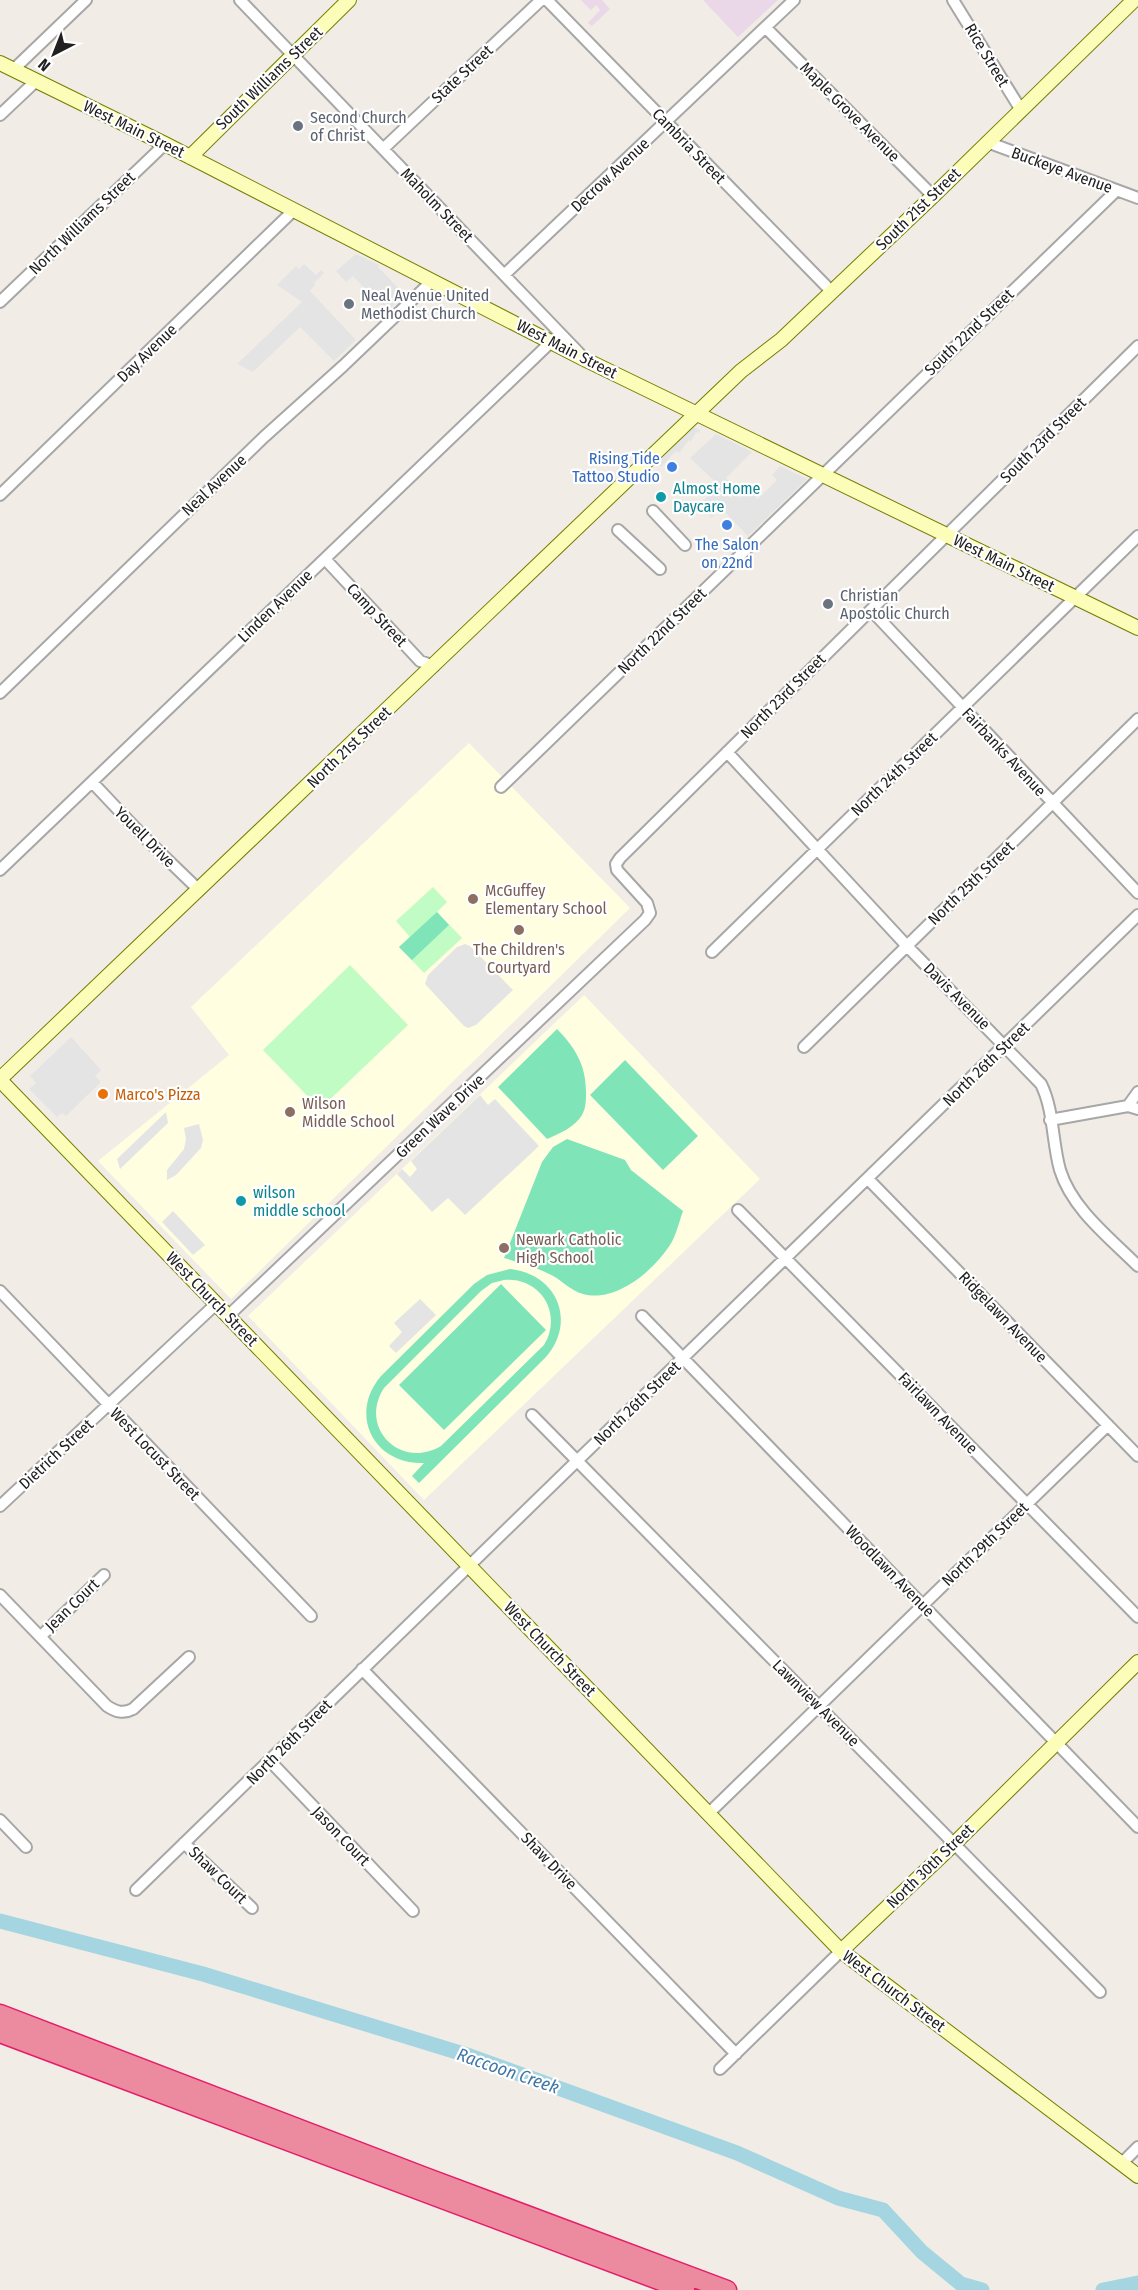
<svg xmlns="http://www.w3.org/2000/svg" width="1138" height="2290" font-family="'Fira Sans Condensed',sans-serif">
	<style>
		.industrial { fill: #ead7e8 }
		.education { fill: #fffee1 }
		.park { fill: #c1fcc4 }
		.pitch { fill: #80e4b9; fill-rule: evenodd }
		.parking { fill: #e4e4e4 }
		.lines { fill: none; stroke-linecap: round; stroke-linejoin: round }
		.river { stroke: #a4d5e1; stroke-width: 15 }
		.street-casing { stroke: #a7a7a7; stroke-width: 14 }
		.secondary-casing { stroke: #757e00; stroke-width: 16 }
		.highway-casing { stroke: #e51d69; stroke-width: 21 }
		.street { stroke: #fff; stroke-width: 10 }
		.secondary { stroke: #fcfdb8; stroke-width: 14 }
		.highway { stroke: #ec8aa0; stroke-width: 18 }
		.worship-dot { fill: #6b7280; stroke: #fff; stroke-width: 2 }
		.shop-dot { fill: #3f7fe0; stroke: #fff; stroke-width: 2 }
		.culture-dot { fill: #0f9aa8; stroke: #fff; stroke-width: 2 }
		.education-dot { fill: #8d6e63; stroke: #fff; stroke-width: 2 }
		.food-dot { fill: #e8710a; stroke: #fff; stroke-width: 2 }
		.labels { text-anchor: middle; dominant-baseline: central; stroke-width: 4.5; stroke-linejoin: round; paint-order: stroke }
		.street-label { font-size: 16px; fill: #202020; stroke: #fff }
		.worship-label { font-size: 16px; fill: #5b616d; stroke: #fff; text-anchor: start }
		.shop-label { font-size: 16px; fill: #366cbe; stroke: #fff; text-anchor: end }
		.culture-label { font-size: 16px; fill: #0d838f; stroke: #fff; text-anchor: start }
		.education-label { font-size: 16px; fill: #785e54; stroke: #fff; text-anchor: start }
		.food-label { font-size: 16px; fill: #c56008; stroke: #fff; text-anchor: start }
		.water-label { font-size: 18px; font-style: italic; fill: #4177a6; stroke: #fff }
	</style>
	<rect width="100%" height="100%" fill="#f1ede6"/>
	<path class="industrial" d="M581,0H602L610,9L592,26L588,23L600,10L596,5L591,10Z
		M703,0H778L738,37Z"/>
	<path class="education" d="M469,743L630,908L231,1299L98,1161L229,1055L191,1007Z
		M584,995L760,1179L424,1500L248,1316Z"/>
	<path class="park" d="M433,887L447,902L437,912L462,938L424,973L399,947L410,937L396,921Z
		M350,965L408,1025L320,1109L263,1050Z"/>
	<path class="pitch" d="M437,912L449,925L412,960L399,947Z
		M557,1029C575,1047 586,1065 586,1092C586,1100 586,1108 582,1115C575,1127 559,1134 547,1139L498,1087Z
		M625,1060L698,1136L663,1170L590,1095Z
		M567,1139L625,1160L631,1170L683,1211C679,1222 676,1236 670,1245C653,1271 616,1303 583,1294C569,1290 560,1278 547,1273C534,1266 518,1262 504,1258L542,1162L553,1147Z
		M510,1269C557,1274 577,1321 546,1357L419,1483L412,1476L424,1463C374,1465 348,1415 381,1376L474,1284L487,1275ZM504,1280C541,1277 563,1314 544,1345L441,1446C401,1470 358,1428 384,1388L481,1291L492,1283Z
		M501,1284L546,1330L444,1430L399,1385Z"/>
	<path class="parking" d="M356,254L379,265L378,267L405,295L387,311L353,276L346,282L336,271Z
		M304,264L316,275L321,270L324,273L314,283L315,285L310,291L356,340L334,361L300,327L253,372L237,364L302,302L277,285L296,266L299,269Z
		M694,427L700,430L699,433L696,432L691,442L689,440L679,453L676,451L661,467L657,463Z
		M716,434L752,452L726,478L734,487L727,495L731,498L735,494L739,498L748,489L758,499L777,480L772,475L780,466L807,479L748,536L721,508L711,518L704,500L719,485L690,458Z
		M465,944L470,946L513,990L476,1025L468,1028L464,1026L425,984L428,975L457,947Z
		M71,1037L101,1070L95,1076L101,1082L66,1116L62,1113L57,1117L29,1089L36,1083L30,1076Z
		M480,1095L488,1105L495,1099L539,1146L465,1215L448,1198L432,1212L397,1174L402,1169L410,1177L417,1169L411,1161Z
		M166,1112L168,1123L120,1169L117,1159Z
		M199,1124L203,1140L201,1148L176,1175L167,1180V1170L184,1149L186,1139L184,1128Z
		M173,1211L205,1245L193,1255L162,1222Z
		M420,1299L436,1315L396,1353L389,1346L402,1332L394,1323Z"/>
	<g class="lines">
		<path class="river" d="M0,1921L203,1974L470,2056L737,2153L838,2198L883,2210L922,2252L961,2284L982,2290
			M1103,2290L1138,2283"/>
		<defs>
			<path id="street" d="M240,0L580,354
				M547,0L832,292
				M953,0L1021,110
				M766,28L933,196
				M14,69L86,0
				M0,115L36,81
				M987,142L1138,198
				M383,149L541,0
				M504,275L794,0
				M0,302L165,144
				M0,495L294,210
				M653,511L685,545
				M618,530L660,569
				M325,559L420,661L434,666
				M871,610L1138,893
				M0,693L264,437L343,366L432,281
				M727,752L907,946L1041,1084C1054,1110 1052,1142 1060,1170C1072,1209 1110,1238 1138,1266
				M92,782L142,835L199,890
				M501,787L1116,191
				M0,870L551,342
				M712,952L1138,536
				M804,1047L1138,719
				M1128,1106L1138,1092
				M1050,1120L1128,1106L1138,1109
				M868,1179L1138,1456
				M738,1210L1138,1617
				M0,1291L311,1616
				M228,1316L645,920L650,913L647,903L617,870L616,864L620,858L1138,346
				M642,1316L1138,1827
				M532,1415L1100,1992
				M0,1506L216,1304
				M0,1595L107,1706C116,1712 123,1714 133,1709L189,1657
				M41,1636L104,1575
				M362,1669L736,2054
				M270,1761L413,1911
				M708,1814L1108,1425
				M0,1820L26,1847
				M184,1843L252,1908
				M136,1890L1138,915
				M720,2069L841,1951
				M1121,2164L1138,2147"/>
			<path id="secondary" d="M0,63L165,144L584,359L1138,628
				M190,157L349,0
				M0,1079L741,371L781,340L933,196L1134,0
				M0,1080L841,1951L1138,2176
				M841,1951L954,1844L1138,1662"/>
			<path id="highway" d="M0,2014L425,2177L727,2290
				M0,2033L685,2290"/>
		</defs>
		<use href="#street" class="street-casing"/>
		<use href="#secondary" class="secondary-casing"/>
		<use href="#highway" class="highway-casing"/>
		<use href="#street" class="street"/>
		<use href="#secondary" class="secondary"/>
		<use href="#highway" class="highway"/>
	</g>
	<g class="worship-dot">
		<circle cx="298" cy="126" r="6"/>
		<circle cx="349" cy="304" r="6"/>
		<circle cx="828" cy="604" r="6"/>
	</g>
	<g class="shop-dot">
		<circle cx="672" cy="467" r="6"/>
		<circle cx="727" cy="525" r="6"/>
	</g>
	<g class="culture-dot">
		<circle cx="661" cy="497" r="6"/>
		<circle cx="241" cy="1201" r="6"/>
	</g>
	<g class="education-dot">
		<circle cx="473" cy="899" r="6"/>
		<circle cx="519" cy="930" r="6"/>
		<circle cx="290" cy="1112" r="6"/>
		<circle cx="504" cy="1248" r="6"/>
	</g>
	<circle class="food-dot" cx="103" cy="1094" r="6"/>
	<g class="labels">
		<g class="street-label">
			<text transform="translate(987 55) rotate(59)">Rice Street</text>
			<text transform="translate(462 74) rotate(-43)">State Street</text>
			<text transform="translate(269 78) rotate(-44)">South Williams Street</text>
			<text transform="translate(850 112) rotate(45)">Maple Grove Avenue</text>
			<text transform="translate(134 129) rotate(26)">West Main Street</text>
			<text transform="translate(689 146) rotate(46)">Cambria Street</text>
			<text transform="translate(1062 170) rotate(20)">Buckeye Avenue</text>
			<text transform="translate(610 175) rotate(-43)">Decrow Avenue</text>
			<text transform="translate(437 205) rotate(46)">Maholm Street</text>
			<text transform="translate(918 209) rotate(-44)">South 21st Street</text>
			<text transform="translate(82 223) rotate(-44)">North Williams Street</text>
			<text transform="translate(969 332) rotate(-44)">South 22nd Street</text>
			<text transform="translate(567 349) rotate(27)">West Main Street</text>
			<text transform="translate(147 353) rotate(-44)">Day Avenue</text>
			<text transform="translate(1043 440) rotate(-45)">South 23rd Street</text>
			<text transform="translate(214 485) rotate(-43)">Neal Avenue</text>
			<text transform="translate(1004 563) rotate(26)">West Main Street</text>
			<text transform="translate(275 606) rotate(-44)">Linden Avenue</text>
			<text transform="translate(377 615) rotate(47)">Camp Street</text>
			<text transform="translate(662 631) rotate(-44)">North 22nd Street</text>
			<text transform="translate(783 696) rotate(-45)">North 23rd Street</text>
			<text transform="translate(349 747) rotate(-44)">North 21st Street</text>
			<text transform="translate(1004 752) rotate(47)">Fairbanks Avenue</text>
			<text transform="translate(894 774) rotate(-44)">North 24th Street</text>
			<text transform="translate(145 837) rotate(45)">Youell Drive</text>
			<text transform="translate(971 883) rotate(-44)">North 25th Street</text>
			<text transform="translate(957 996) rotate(45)">Davis Avenue</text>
			<text transform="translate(986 1064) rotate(-44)">North 26th Street</text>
			<text transform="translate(440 1116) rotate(-43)">Green Wave Drive</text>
			<text transform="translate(212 1299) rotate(46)">West Church Street</text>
			<text transform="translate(1003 1317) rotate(46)">Ridgelawn Avenue</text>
			<text transform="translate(637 1403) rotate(-44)">North 26th Street</text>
			<text transform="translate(938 1413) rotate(46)">Fairlawn Avenue</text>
			<text transform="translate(56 1454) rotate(-43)">Dietrich Street</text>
			<text transform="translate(155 1454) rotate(46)">West Locust Street</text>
			<text transform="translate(985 1544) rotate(-44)">North 29th Street</text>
			<text transform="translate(890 1571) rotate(46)">Woodlawn Avenue</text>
			<text transform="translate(72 1605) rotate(-44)">Jean Court</text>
			<text transform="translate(550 1649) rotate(46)">West Church Street</text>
			<text transform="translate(816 1703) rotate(45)">Lawnview Avenue</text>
			<text transform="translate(289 1742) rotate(-45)">North 26th Street</text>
			<text transform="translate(341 1836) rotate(46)">Jason Court</text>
			<text transform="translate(549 1861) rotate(46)">Shaw Drive</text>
			<text transform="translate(930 1866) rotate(-44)">North 30th Street</text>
			<text transform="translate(218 1875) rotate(44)">Shaw Court</text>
			<text transform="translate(894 1991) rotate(37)">West Church Street</text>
		</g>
		<g class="worship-label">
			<text x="310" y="117">Second Church<tspan x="310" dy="18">of Christ</tspan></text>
			<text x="361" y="295">Neal Avenue United<tspan x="361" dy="18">Methodist Church</tspan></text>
			<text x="840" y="595">Christian<tspan x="840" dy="18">Apostolic Church</tspan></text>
		</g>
		<g class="shop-label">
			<text x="660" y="458">Rising Tide<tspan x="660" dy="18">Tattoo Studio</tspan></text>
			<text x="727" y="544" text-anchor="middle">The Salon<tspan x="727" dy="18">on 22nd</tspan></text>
		</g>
		<g class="culture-label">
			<text x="673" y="488">Almost Home<tspan x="673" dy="18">Daycare</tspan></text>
			<text x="253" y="1192">wilson<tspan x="253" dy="18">middle school</tspan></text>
		</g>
		<g class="education-label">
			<text x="485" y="890">McGuffey<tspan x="485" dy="18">Elementary School</tspan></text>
			<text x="519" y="949" text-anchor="middle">The Children's<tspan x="519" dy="18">Courtyard</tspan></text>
			<text x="302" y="1103">Wilson<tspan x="302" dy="18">Middle School</tspan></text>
			<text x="516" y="1239">Newark Catholic<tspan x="516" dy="18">High School</tspan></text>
		</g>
		<g class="food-label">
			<text x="115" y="1094">Marco's Pizza</text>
		</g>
		<g class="water-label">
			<text transform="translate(508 2071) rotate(19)">Raccoon Creek</text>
		</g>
	</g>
	<g transform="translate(54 54) rotate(222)" stroke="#ffffff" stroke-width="4.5" paint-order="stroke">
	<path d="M0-4.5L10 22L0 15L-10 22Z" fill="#202020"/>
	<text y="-9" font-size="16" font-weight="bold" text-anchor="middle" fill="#202020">N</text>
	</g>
</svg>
